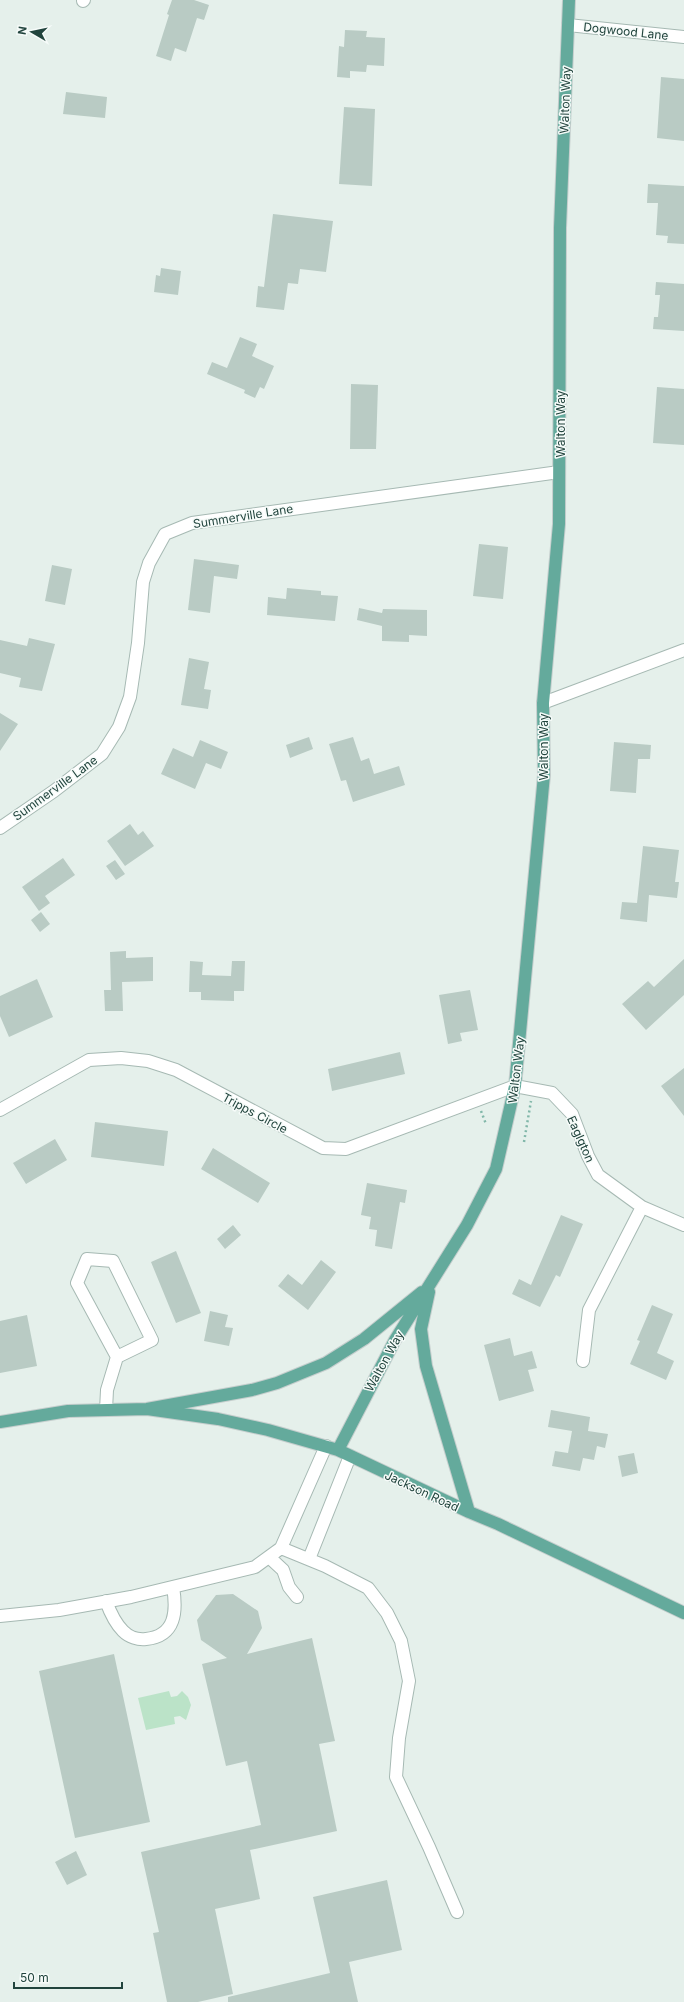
<svg xmlns="http://www.w3.org/2000/svg" width="684" height="2002" font-family="Inter,sans-serif">
	<style>
		.green { fill: #bbe3c8 }
		.building { fill: #b9cbc4 }
		.lines { fill: none; stroke-linecap: round; stroke-linejoin: round }
		.minor-casing { stroke: #a6b9b3; stroke-width: 14 }
		.major-casing { stroke: #c5cecd; stroke-width: 14 }
		.path { stroke: #81b7a9; stroke-width: 2.5; stroke-dasharray: 2 3; stroke-linecap: butt }
		.minor { stroke: #fff; stroke-width: 12 }
		.major { stroke: #64aa9c; stroke-width: 12 }
		.labels { text-anchor: middle; dominant-baseline: central; stroke-width: 3; stroke-linejoin: round; paint-order: stroke }
		.street-label { font-size: 12px; fill: #21443d; stroke: #f6fbf9 }
	</style>
	<rect width="100%" height="100%" fill="#e5f0eb"/>
	<path class="green" d="M169,1691L171,1697L177,1696L182,1691L188,1697L191,1705L186,1720L180,1716L174,1717L175,1724L146,1730L138,1698Z"/>
	<path class="building" d="M172,0H194L209,5L204,20L197,18L186,52L175,48L171,61L156,56L169,15L167,14Z
		M345,30L367,31L366,37L385,38L384,66L367,65L366,72L350,71V78L337,77L339,46L344,47Z
		M661,77L684,79V141L657,138Z
		M66,92L107,97L105,118L63,114Z
		M344,107L375,109L372,186L339,184Z
		M648,184L684,186V244L667,243L668,236L656,235L658,203H647Z
		M273,214L333,221L326,272L300,269L298,284L288,283L284,310L256,307L258,286L264,287Z
		M161,268L181,271L178,295L154,292L156,275L160,276Z
		M656,282L684,284V331L653,329L654,317H658L660,295H655Z
		M240,337L257,344L252,356L274,366L264,389L260,387L255,398L244,393L245,390L207,374L212,362L227,368Z
		M351,384L378,385L376,449H350Z
		M657,387L684,389V445L653,443Z
		M479,544L508,547L503,599L473,596Z
		M194,559L239,565L237,579L214,576L210,613L188,610Z
		M52,565L72,569L65,605L45,601Z
		M287,588L321,591V595L338,596L335,621L267,615L268,597L286,599Z
		M359,608L382,613L383,609L427,610V636L409,635V642L382,641V626L357,620Z
		M29,638L55,644L42,691L19,687L21,678L0,673V640L27,646Z
		M189,658L209,662L204,689L211,690L208,709L181,705Z
		M0,713L18,724L0,751Z
		M309,737L313,749L290,758L286,745Z
		M353,737L361,761L369,758L374,774L399,766L405,785L353,802L346,780L341,781L329,744Z
		M200,740L228,752L221,769L206,763L195,789L161,774L173,748L193,757Z
		M614,742L651,745L650,759H638L636,793L610,791Z
		M130,824L138,835L143,831L154,846L125,866L107,841Z
		M643,846L679,850L675,882H679L677,898L649,895L647,922L620,919L622,902L637,903Z
		M63,858L75,875L45,896L50,903L39,911L22,887Z
		M115,860L125,874L116,880L106,866Z
		M41,912L50,924L40,932L31,920Z
		M126,951V958L153,957V981L122,982L123,1011H105L104,990H111L110,952Z
		M684,959V995L646,1030L622,1004L648,981L654,987Z
		M190,961L203,962L202,975L231,976L232,961H245L244,991H234V1001L201,1000V992H189Z
		M37,979L53,1017L9,1037L0,1016V996Z
		M470,990L478,1030L460,1033L462,1041L448,1044L439,995Z
		M400,1052L405,1074L332,1091L328,1069Z
		M684,1068V1116L661,1086Z
		M95,1122L168,1131L164,1166L91,1157Z
		M55,1139L67,1160L26,1184L13,1163Z
		M213,1148L270,1183L258,1203L201,1169Z
		M367,1183L407,1190L405,1203L400,1202L392,1249L375,1246L377,1230L369,1229L371,1217L361,1215Z
		M561,1215L583,1224L560,1277L556,1275L540,1307L512,1294L519,1279L531,1285Z
		M233,1225L241,1235L225,1249L217,1239Z
		M176,1251L201,1313L176,1323L151,1262Z
		M321,1260L336,1272L308,1310L278,1286L288,1274L302,1285Z
		M652,1305L673,1314L657,1353L674,1361L666,1380L630,1364L640,1341L637,1340Z
		M210,1311L228,1315L225,1327L233,1328L229,1346L204,1341Z
		M27,1315L37,1366L0,1373V1321Z
		M510,1338L514,1356L532,1351L537,1368L528,1370L534,1391L499,1401L484,1345Z
		M551,1410L590,1417L588,1431L608,1434L605,1448L597,1446L594,1460L583,1458L580,1471L552,1466L555,1451L568,1453L572,1431L548,1427Z
		M634,1453L638,1473L622,1477L618,1456Z
		M233,1594L258,1611L262,1628L247,1654L312,1638L335,1741L319,1744L337,1831L250,1850L260,1899L215,1909L233,1994L198,2002H167L153,1933L159,1932L141,1852L261,1825L247,1761L226,1766L202,1664L227,1658L201,1640L197,1620L216,1595Z
		M114,1654L150,1822L75,1838L39,1671Z
		M76,1851L87,1875L67,1885L55,1862Z
		M387,1880L402,1950L349,1962L358,2002H228V1997L330,1973L313,1897Z"/>
	<g class="lines">
		<defs>
			<path id="minor" d="M83,1L84,0
				M568,25L684,37
				M543,703L684,650
				M0,828L54,791L102,754L119,727L130,697L138,643L143,582L149,563L165,534L192,523L559,472
				M0,1110L89,1060L121,1058L148,1061L176,1070L323,1148L346,1149L515,1086L552,1093L572,1114L588,1156L598,1175L642,1207L684,1225
				M583,1361L589,1310L642,1207
				M106,1410L107,1390L117,1357L77,1283L87,1259L113,1261L152,1340L117,1357
				M281,1548L325,1566L368,1588L387,1613L401,1641L409,1681L399,1738L396,1777L429,1847L457,1912
				M269,1557L283,1570L289,1587L297,1597
				M309,1559L350,1456
				M106,1601C110,1612 115,1623 123,1631C129,1637 138,1640 146,1639C176,1636 177,1611 173,1587
				M0,1616L59,1610L131,1597L255,1567L281,1548L326,1446"/>
			<path id="major" d="M429,1292L421,1329L426,1366L469,1512
				M147,1409L218,1419L268,1430L338,1450L469,1512L498,1524L684,1613
				M0,1422L68,1411L147,1409L252,1390L277,1383L326,1363L364,1339L422,1292
				M338,1450L395,1340L467,1225L496,1169L515,1086L544,775L543,703L559,524L560,228L569,0"/>
		</defs>
		<use href="#minor" class="minor-casing"/>
		<use href="#major" class="major-casing"/>
		<path class="path" d="M481,1111L486,1124
			M524,1142L531,1101"/>
		<use href="#minor" class="minor"/>
		<use href="#major" class="major"/>
	</g>
	<g class="labels">
		<g class="street-label">
			<text transform="translate(626 31) rotate(6)">Dogwood Lane</text>
			<text transform="translate(565 100) rotate(-88)">Walton Way</text>
			<text transform="translate(560 424) rotate(-90)">Walton Way</text>
			<text transform="translate(243 516) rotate(-9)">Summerville Lane</text>
			<text transform="translate(543 747) rotate(-90)">Walton Way</text>
			<text transform="translate(55 788) rotate(-36)">Summerville Lane</text>
			<text transform="translate(516 1070) rotate(-83)">Walton Way</text>
			<text transform="translate(255 1113) rotate(28)">Tripps Circle</text>
			<text transform="translate(581 1139) rotate(66)">Eaglgton</text>
			<text transform="translate(384 1361) rotate(-61)">Walton Way</text>
			<text transform="translate(422 1491) rotate(25)">Jackson Road</text>
		</g>
	</g>
	<g transform="translate(32 32) rotate(279)" stroke="#f6fbf9" stroke-width="3" paint-order="stroke">
	<path d="M0-3L7 15L0 10L-7 15Z" fill="#21443d"/>
	<text y="-6" font-size="11" font-weight="bold" text-anchor="middle" fill="#21443d">N</text>
	</g>
	<path d="M14 1982v6h108v-6" fill="none" stroke="#21443d" stroke-width="2"/>
	<text x="20" y="1982" font-size="12" fill="#21443d" stroke="#f6fbf9" stroke-width="3" paint-order="stroke">50 m</text>
</svg>
